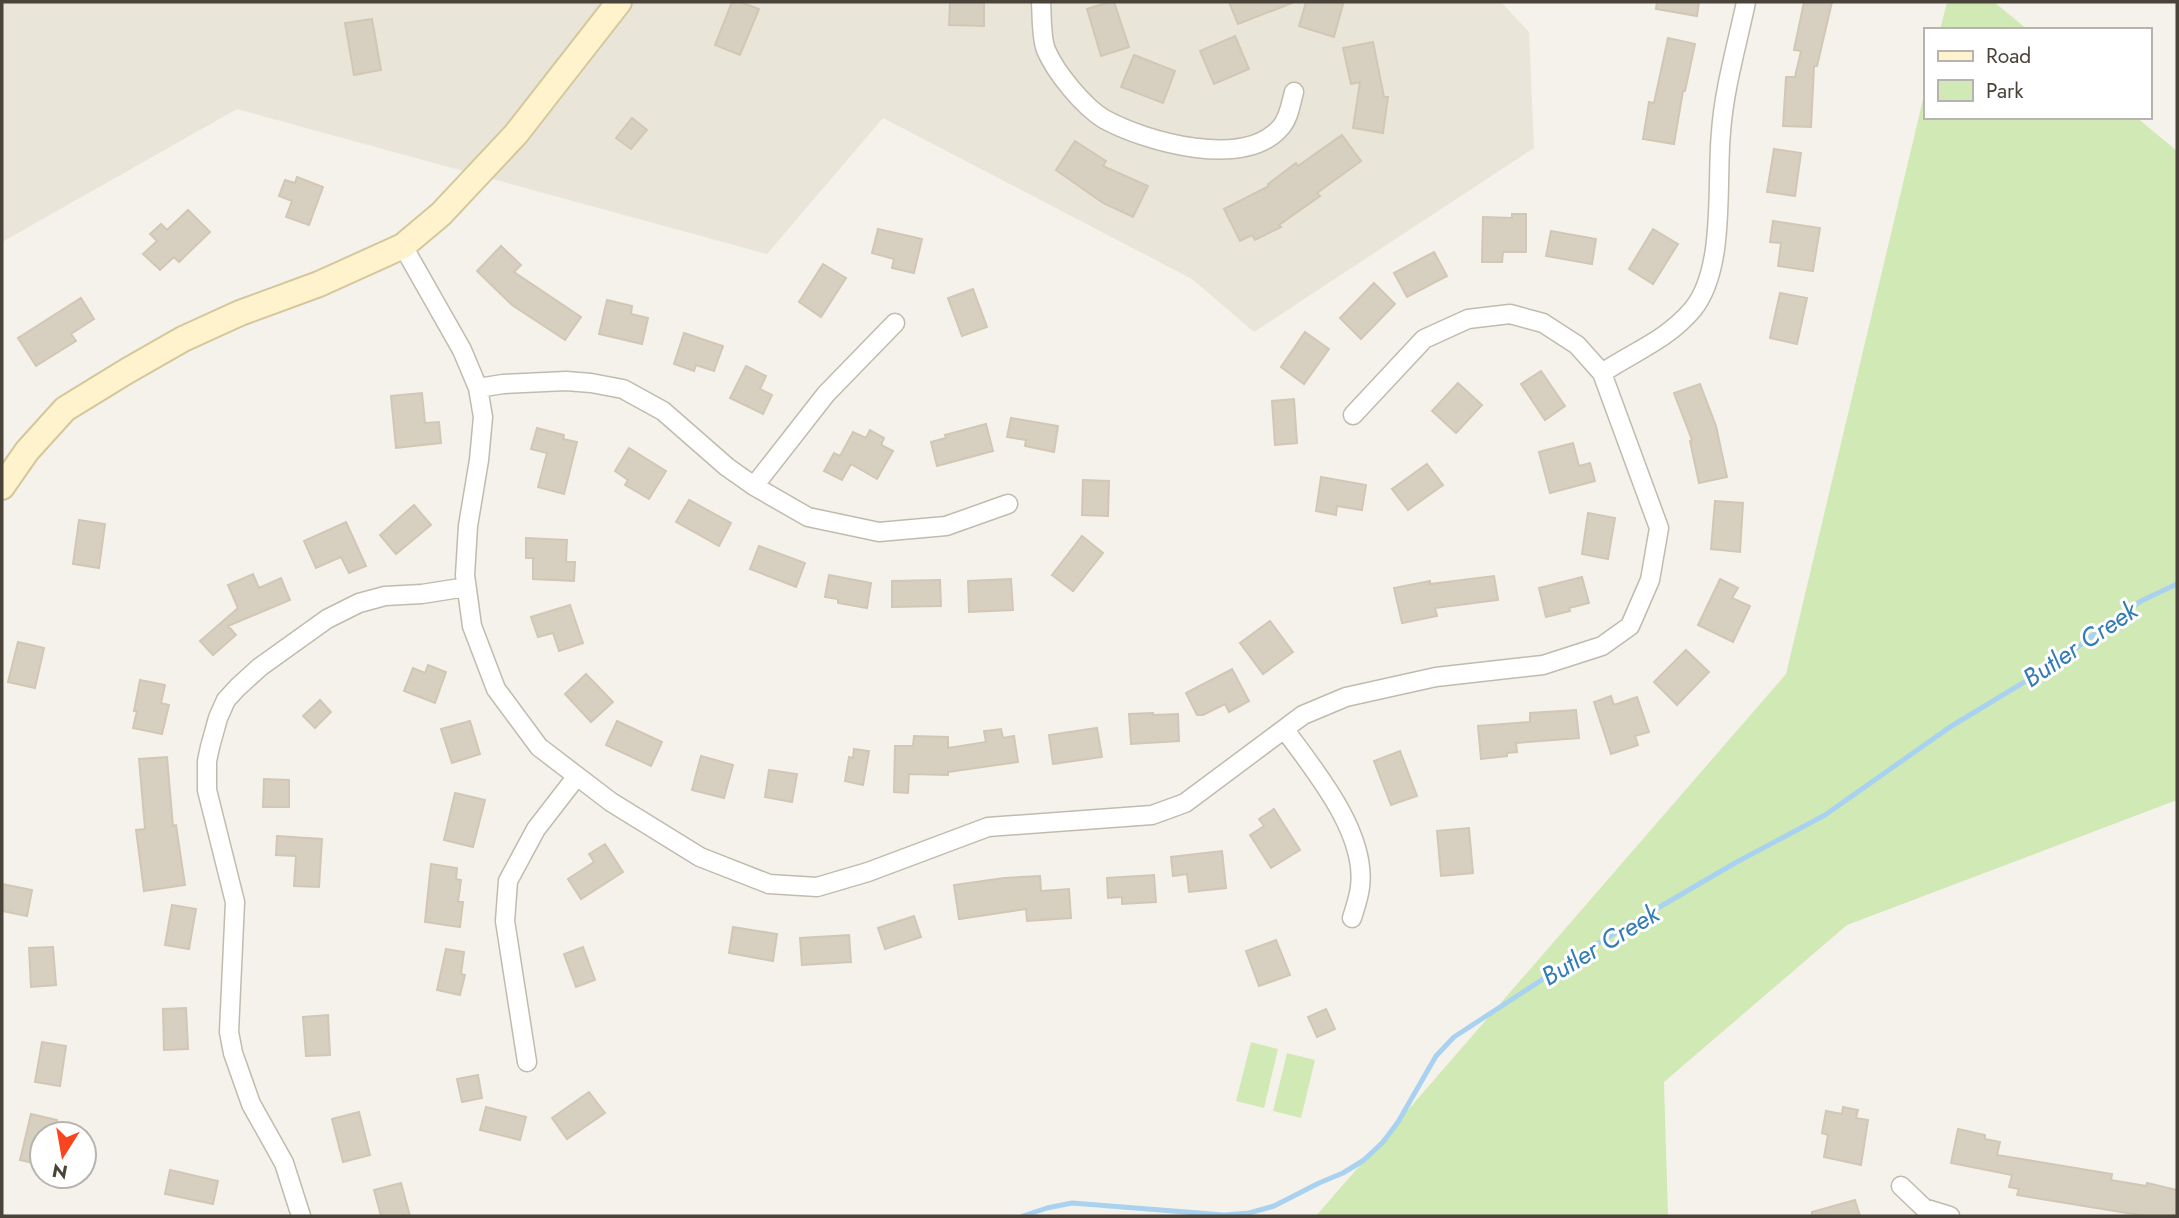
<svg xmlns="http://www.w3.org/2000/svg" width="2179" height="1218" font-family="Jost,sans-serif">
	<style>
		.residential { fill: #e9e5d9 }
		.green { fill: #d0e9b5 }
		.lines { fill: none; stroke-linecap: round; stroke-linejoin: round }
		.stream { stroke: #a9d2f0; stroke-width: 5 }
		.building { fill: #d7cfc0; stroke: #d2c7b4; stroke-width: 2 }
		.street-casing { stroke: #c1bbad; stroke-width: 21 }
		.secondary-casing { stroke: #d4c79b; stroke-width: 28 }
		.street { stroke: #fff; stroke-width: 18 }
		.secondary { stroke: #fef3cc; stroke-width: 24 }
		.labels { text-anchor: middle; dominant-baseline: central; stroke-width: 6; stroke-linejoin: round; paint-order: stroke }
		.water-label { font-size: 26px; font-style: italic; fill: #317bb6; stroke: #fff }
	</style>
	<rect width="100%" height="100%" fill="#f5f2eb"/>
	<path class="residential" d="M2,2H1501L1529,32L1534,148L1254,332L1192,279L883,118L767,254L237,109L2,242Z"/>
	<path class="green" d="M1947,2H1994L2028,30H1940Z
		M1925,91V117H2136L2177,151V800L1847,925L1664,1082L1668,1216H1316L1786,674Z
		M1251,1042L1278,1049L1264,1108L1236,1101Z
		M1287,1053L1315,1060L1301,1118L1273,1111Z"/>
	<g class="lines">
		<path class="stream" d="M1023,1216L1047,1208L1072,1203L1224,1215L1249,1213L1274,1206L1319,1183L1343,1173L1364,1160L1383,1142L1398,1122L1436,1056L1454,1037L1603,940L1735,863L1825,815L1950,727L2059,661L2120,615L2141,601L2177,584"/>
	</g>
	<path class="building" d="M732,2H740L759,9L740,55L715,45Z
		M950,2H984V26L949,25Z
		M1109,2H1114L1129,47L1101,56L1087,9Z
		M1229,2H1292V3L1238,24Z
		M1306,2H1335L1343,4L1334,37L1299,26Z
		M1657,2H1699L1697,16L1656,9Z
		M1804,2H1832L1817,66H1814L1811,127L1783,126L1786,77H1795L1801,51L1794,50Z
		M372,19L381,70L354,75L345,23Z
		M1235,36L1249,69L1214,84L1200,51Z
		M1668,38L1695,44L1685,91H1683L1674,144L1643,139L1649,102L1654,103Z
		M1373,42L1384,97H1388L1383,133L1353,128L1360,82L1351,84L1343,48Z
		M1134,55L1175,71L1163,103L1121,87Z
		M632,118L647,130L631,149L616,138Z
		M1342,135L1361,161L1317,193L1320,196L1279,225L1281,227L1255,240L1252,235L1240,241L1224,209L1269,186L1268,184L1296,163L1298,166Z
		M1075,141L1106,161L1103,166L1148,186L1133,217L1103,203L1056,170Z
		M1774,149L1801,153L1795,196L1767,192Z
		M297,177L323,187L309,225L286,217L292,201L279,196L285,180L295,183Z
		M188,210L210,232L179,262L174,257L160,270L143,254L157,241L150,234L161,224L167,230Z
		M1512,214H1526V252H1503L1502,262H1482L1483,217L1512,218Z
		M1773,221L1820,228L1813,271L1778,266L1781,243L1770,242Z
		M878,229L922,239L914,273L892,268L894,259L872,253Z
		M1653,229L1678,244L1653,284L1629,269Z
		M1551,231L1596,239L1592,264L1546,256Z
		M501,246L521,265L514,272L581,317L565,340L512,305L477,271Z
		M1434,252L1447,276L1407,297L1394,273Z
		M823,264L846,278L821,317L799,302Z
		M1374,283L1395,304L1361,339L1340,318Z
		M973,289L987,327L962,336L948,298Z
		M1780,293L1807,298L1797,344L1770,338Z
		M81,298L94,319L71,334L76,341L36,366L18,338Z
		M607,300L632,306L631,314L648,318L642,344L599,334Z
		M1305,332L1329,349L1304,384L1281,367Z
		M684,333L723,346L714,371L696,365L694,371L674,364Z
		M746,366L766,376L760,389L772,395L763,414L730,398Z
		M1541,371L1565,406L1545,420L1521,384Z
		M1458,383L1482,405L1456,433L1432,411Z
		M1700,384L1716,426L1727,477L1699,483L1690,441L1692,440L1674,393Z
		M422,393L425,423L439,422L441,443L396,448L391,396Z
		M1294,399L1297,443L1275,445L1272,401Z
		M1011,418L1058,426L1054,452L1025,446L1026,440L1007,437Z
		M986,424L993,451L937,466L931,442L946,438L945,435Z
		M537,428L564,435L563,439L577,442L564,494L538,487L547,453L531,449Z
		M870,430L884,438L881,445L893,451L877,479L851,464L842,480L824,471L834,453L840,456L853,432L866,438Z
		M1573,443L1579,466L1590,463L1595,481L1550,493L1539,452Z
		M629,448L666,471L649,499L625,485L628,480L615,471Z
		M1427,464L1443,485L1408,510L1392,489Z
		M1321,477L1366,485L1362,510L1337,506L1336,515L1316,511Z
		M1083,480L1109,481L1108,516L1082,515Z
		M689,500L731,523L719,546L676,522Z
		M1715,501L1743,503L1740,552L1711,549Z
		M414,505L431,525L396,554L380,535Z
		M1588,513L1615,518L1608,559L1582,554Z
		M79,520L105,524L99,568L73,564Z
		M346,522L366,566L349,573L341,557L316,568L304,541Z
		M1082,536L1103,553L1073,591L1052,575Z
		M526,538L567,540L566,562H575L574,581L533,579V558H526Z
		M759,546L805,563L796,587L750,569Z
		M253,574L259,588L281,578L290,600L228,626L236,635L213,655L200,641L238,608L228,585Z
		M829,575L871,583L867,608L838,603V599L825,597Z
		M1494,576L1498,600L1435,608L1437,616L1402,623L1394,588L1430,581V584Z
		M1582,577L1589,603L1569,608L1570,611L1546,617L1539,588Z
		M1011,579L1013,610L969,612L968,581Z
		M1720,579L1738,588L1732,598L1750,606L1733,642L1698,625Z
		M940,580L941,606L892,607V581Z
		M570,605L583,643L559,651L553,633L538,637L531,617Z
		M1270,621L1293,652L1263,674L1240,643Z
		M18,642L44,648L35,688L8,682Z
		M1686,650L1709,672L1677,705L1654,682Z
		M428,665L446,672L435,703L404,691L413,668L425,673Z
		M1232,669L1249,701L1229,712L1225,704L1203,715H1197L1186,693Z
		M586,674L613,702L591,722L565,694Z
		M140,680L165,685L161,703L169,705L162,734L133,728L137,711H134Z
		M1611,696L1614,705L1637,697L1649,732L1635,736L1638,745L1611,754L1594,702Z
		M320,700L331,712L315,728L303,716Z
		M1576,710L1579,738L1516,743L1517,752L1507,753V756L1481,759L1478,726L1530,722V713Z
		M1153,713V715L1178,714L1179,741L1131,744L1129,714Z
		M470,721L480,754L452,763L441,729Z
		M617,721L662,742L651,766L606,745Z
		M1097,728L1102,757L1053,764L1049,735Z
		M1001,729L1003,738L1014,736L1018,762L948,772V775L909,774L908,793L894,792L895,746H913L914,736L948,737V748L986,742L984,731Z
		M854,749L869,751L863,785L845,781L849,757L853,758Z
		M1400,751L1417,796L1391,805L1374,761Z
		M701,756L733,765L724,798L692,790Z
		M167,757L173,826L176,825L185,885L144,891L136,830L145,829L139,759Z
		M769,770L797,774L792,802L765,797Z
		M264,779L289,780V807H263Z
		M455,793L485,800L473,847L444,840Z
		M1274,809L1300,850L1271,868L1250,835L1264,826L1259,819Z
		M1469,828L1473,873L1441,876L1437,831Z
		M277,836L322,839L319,887L294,886L296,856L276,855Z
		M605,844L623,872L581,899L568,879L594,862L589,854Z
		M1222,851L1226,888L1189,892L1187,874L1173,876L1171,857Z
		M431,864L457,868L456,879L461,880L458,902H463L460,927L425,922Z
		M1154,875L1156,902L1122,904V897L1108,898L1107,878Z
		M1040,876L1041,891L1069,889L1071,918L1027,921L1026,909L959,919L954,885L1004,878Z
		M2,884L32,890L27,916L2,911Z
		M172,905L196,909L189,949L165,945Z
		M914,916L921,937L885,949L878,928Z
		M733,927L777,934L773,961L729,953Z
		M849,935L851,962L802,965L800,938Z
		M1276,940L1290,975L1259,986L1246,951Z
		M53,947L56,985L31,987L29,948Z
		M583,947L595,980L576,987L564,954Z
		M446,949L464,952L461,974L465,975L460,995L437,990Z
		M186,1008L188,1049L164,1050L163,1009Z
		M1326,1009L1335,1029L1317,1037L1308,1017Z
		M328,1015L330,1055L306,1056L303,1017Z
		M42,1042L66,1046L60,1086L35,1082Z
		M478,1075L482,1098L462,1102L457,1079Z
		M589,1092L605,1113L567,1139L552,1118Z
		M486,1107L526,1117L520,1140L480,1130Z
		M1843,1107L1858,1110L1856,1118L1868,1120L1861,1165L1824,1157L1828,1135L1822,1133L1826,1111L1842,1114Z
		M359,1112L370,1155L343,1162L332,1119Z
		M31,1114L57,1120L54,1134H42V1165L20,1160Z
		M1958,1129L1985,1135V1139L2000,1142L1997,1155L2112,1174L2111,1180L2146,1186L2147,1183L2177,1190V1216H2145L2017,1195L2019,1189L2009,1187L2012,1175L1951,1163Z
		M170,1170L218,1181L213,1204L165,1194Z
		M401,1183L410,1216H381L374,1190Z
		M1855,1200L1860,1216H1812V1212Z"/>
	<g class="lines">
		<defs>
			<path id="street" d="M1041,2C1042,16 1041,37 1046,50C1056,73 1083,106 1104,119C1146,142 1245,170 1281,127C1289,118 1291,103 1294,92
				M403,246L462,350L478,388L483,417L479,460L468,526L465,575L472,626L496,689L539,747L611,802L700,857L769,884L817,887L868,872L988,827L1152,815L1185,803L1303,715L1346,697L1436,677L1543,665L1602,646L1630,626L1650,580L1659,528L1602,373L1577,345L1543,323L1510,314L1468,319L1424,339L1353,415
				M1602,373C1635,351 1667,340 1693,309C1726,268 1716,184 1721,132C1724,89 1737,45 1746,2
				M478,388L503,384L566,381L591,383L623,389L663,411L727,467L754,486L808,517L879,532L946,526L1008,504
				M754,486L826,394L895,323
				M1285,730C1315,771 1367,833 1360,887C1359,897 1355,908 1352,918
				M527,1062L505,921L508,881L536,829L577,776
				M1901,1186L1924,1208L1950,1216
				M301,1216L284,1163L251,1104L233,1053L229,1032L235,902L207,790V761L210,747L218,718L226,700L238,687L260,667L327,619L359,603L385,596L422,594L466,587"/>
			<path id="secondary" d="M2,487L27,451L65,409L127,371L183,339L240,313L319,284L403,246L441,214L516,134L619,2"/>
		</defs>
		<use href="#street" class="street-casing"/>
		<use href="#secondary" class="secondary-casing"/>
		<use href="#street" class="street"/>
		<use href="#secondary" class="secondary"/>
	</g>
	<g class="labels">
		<g class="water-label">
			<text transform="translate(2080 644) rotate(-34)">Butler Creek</text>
			<text transform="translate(1600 945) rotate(-31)">Butler Creek</text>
		</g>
	</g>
	<rect width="2179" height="1218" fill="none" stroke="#4a4339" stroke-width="7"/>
	<rect x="1924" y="28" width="228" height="91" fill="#ffffff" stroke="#b7b4b0" stroke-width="2"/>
	<rect x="1938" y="51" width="35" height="10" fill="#fef3cc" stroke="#b7b4b0" stroke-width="2"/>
	<text x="1986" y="63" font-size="21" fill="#4a4339">Road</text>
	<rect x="1938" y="80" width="35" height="21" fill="#d0e9b5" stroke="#b7b4b0" stroke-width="2"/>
	<text x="1986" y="98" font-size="21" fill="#4a4339">Park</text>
	<g transform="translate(63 1155) rotate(191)"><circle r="33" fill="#ffffff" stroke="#b7b4b0" stroke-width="2"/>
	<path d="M0-5L12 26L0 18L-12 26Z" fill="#f84520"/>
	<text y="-10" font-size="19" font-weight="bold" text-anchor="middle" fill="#4a4339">N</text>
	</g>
</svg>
